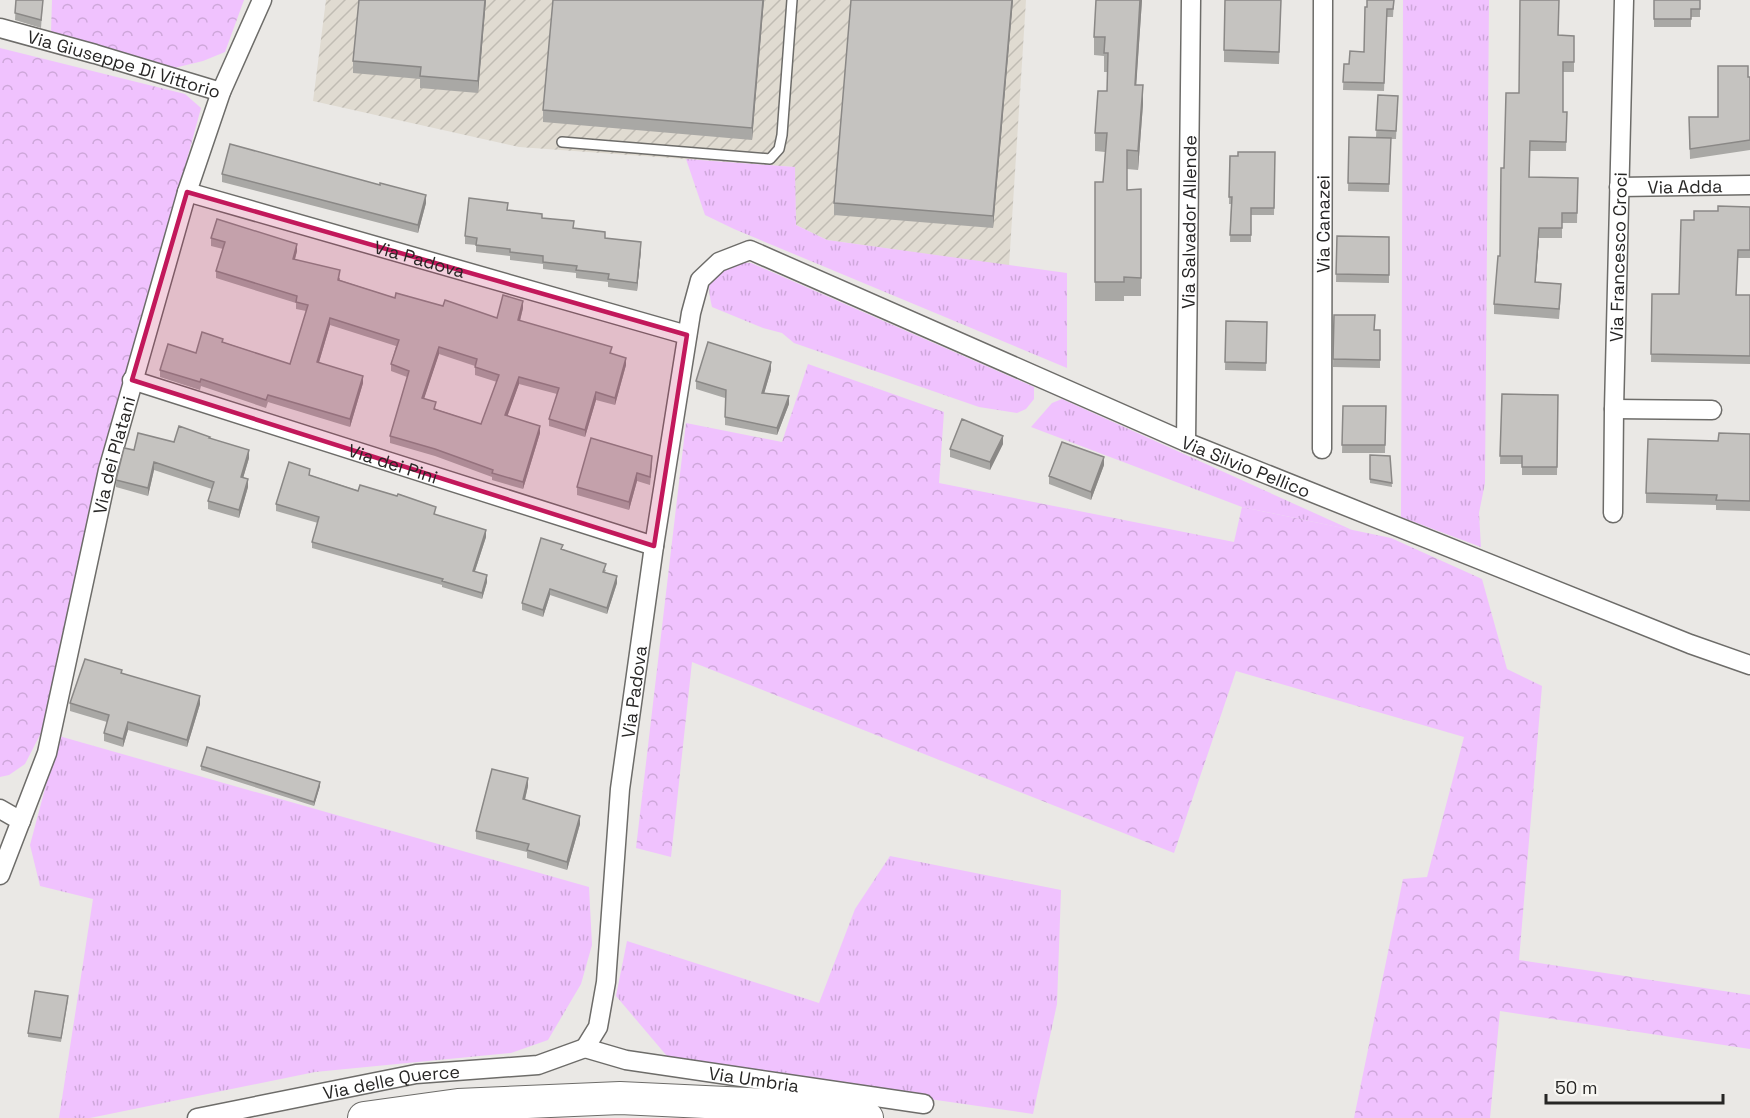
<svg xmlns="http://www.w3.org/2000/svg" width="1750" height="1118" font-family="'Space Grotesk',sans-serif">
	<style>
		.industrial { fill: url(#industrial-furrows) }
		.grass { fill: url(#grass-tufts) }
		.forest { fill: url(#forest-crowns) }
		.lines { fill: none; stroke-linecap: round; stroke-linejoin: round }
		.service-casing { stroke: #6d6c69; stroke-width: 12 }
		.minor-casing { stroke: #6d6c69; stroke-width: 21 }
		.trunk-casing { stroke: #6d6c69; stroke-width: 34 }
		.service { stroke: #fff; stroke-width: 9 }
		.minor { stroke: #fff; stroke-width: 18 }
		.trunk { stroke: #fff; stroke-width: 32 }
		.wall { fill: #a9a8a5; fill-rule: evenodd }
		.shaded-wall { fill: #8a8886 }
		.building { fill: #c5c3c0; stroke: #8a8886; stroke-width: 1.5; fill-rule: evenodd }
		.marked { fill: #c2185b; fill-opacity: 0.2; stroke: #c2185b; stroke-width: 4.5; stroke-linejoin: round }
		.labels { text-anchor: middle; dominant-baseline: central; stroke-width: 5; stroke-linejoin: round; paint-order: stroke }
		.street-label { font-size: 18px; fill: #272625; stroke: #f7f6f2 }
	</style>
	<defs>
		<pattern id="industrial-furrows" width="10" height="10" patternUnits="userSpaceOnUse" patternTransform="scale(1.5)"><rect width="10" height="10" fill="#e0dbd1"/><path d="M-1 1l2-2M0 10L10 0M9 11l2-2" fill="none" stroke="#c0bcb3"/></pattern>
		<pattern id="grass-tufts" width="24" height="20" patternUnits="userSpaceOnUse" patternTransform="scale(1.5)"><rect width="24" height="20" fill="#f0c2fe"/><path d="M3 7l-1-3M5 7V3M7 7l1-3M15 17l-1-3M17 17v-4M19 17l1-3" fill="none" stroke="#cea7da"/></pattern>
		<pattern id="forest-crowns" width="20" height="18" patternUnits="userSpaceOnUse" patternTransform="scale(1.5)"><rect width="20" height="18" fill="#f0c2fe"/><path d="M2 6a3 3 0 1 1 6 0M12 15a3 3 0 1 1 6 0" fill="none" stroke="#cea7da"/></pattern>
	</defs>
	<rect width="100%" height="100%" fill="#eae8e5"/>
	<path class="industrial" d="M326,0H1026L1009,266L827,240L796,225L794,167L519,147L313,101Z"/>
	<path class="grass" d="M1403,0H1489L1485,483L1479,513L1481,547L1401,517Z
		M686,159L795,167L796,225L827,240L1067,273V368L734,229L705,215Z
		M734,262L751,263L1034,387V399L1026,409L1017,413L979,407L794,343L782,333L763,328L712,307C705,277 711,279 734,262Z
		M1062,399L1352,530L1242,507L1031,427L1052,403Z
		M59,736L589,887L592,945L581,984L548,1040L511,1053L315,1072L90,1118H59L93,899L40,886L30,845Z
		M890,856L1061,890L1057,1004L1033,1114L672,1062L616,996L627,941L819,1003L855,909Z"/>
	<path class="forest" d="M52,0H244L225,52L203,61L170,69L51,32Z
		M0,48L185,94L201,108L100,479L45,725L25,764L9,775L0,777Z
		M808,364L944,412L939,483L1234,542L1242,507L1391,538L1482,579L1507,669L1542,686L1519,960L1750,995V1049L1500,1011L1490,1118H1354L1403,879L1427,877L1464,737L1236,671L1174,853L692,662L671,857L636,848L686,423L782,442Z"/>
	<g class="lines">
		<defs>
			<path id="service" d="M562,142L770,159L779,149L782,135L792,0"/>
			<g id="minor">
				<path id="s1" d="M0,28L95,54L221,92"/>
				<path id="s2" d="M1619,187L1750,185"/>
				<path id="s3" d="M187,192L687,335"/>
				<path id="s4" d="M132,380L654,546"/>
				<path d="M1614,409L1712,410"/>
				<path id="s5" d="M1186,442L1191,0"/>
				<path id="s6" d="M1322,449L1323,0"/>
				<path id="s7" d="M1613,513L1614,409L1624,0"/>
				<path d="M0,809L21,821"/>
				<path id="s8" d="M0,875L47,753L108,470L187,192L221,92L262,0"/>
				<path id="s9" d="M585,1048L598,1027L606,982L620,789L654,546L691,313L700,280L719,262L750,250L1186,442L1690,644L1750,665"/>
				<path id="s10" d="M585,1048L626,1060L924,1104"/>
				<path id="s11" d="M197,1118L416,1074L538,1065L585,1048"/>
			</g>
			<path id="trunk" d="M364,1118L458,1105L620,1098L769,1105L867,1118"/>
		</defs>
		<use href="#service" class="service-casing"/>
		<use href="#minor" class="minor-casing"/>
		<use href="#trunk" class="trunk-casing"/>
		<use href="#service" class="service"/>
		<use href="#minor" class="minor"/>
		<use href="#trunk" class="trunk"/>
	</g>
	<path class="wall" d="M16,0H43L41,28L15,20Z
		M486,0L478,93L420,88V79L353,73V61Z
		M764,0L752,140L543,122V110Z
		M1013,0L993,228L834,215V203Z
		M1096,0H1142L1136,85L1143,104L1138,170L1127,169V190L1141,189V296H1124V301H1095V182H1103L1105,152L1095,151V133L1107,91V72H1104V56L1094,55V37Z
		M1281,0L1279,64L1224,62V50Z
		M1394,0L1393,17H1387L1384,91L1343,90L1344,64H1349L1364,52L1367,7Z
		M1654,0H1700V17H1691V27H1654Z
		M1558,35L1574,36V72H1563V112H1567L1566,151H1530L1529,177L1578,178L1577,223H1562V238H1539L1535,282L1561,294L1559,319L1494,314V304L1500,256L1504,168L1519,93Z
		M1748,77H1750V150L1690,159L1689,117H1718Z
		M1378,95L1398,96L1396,139H1391L1389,192L1348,191L1349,137H1376Z
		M1275,152L1274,215H1251V242H1230L1231,204H1229L1230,156H1238Z
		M222,174L426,203L418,233L222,182Z
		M1750,207V258H1738L1736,295H1750V364L1651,362L1652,294H1679L1694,220L1718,211Z
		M508,210L542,218L641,250L637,291L608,287V282L576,278V273L543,269V264L510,260V256L476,252V245L465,244V236Z
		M1337,236L1389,237V283L1336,282Z
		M211,238L297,251L295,259L340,278V280L395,298L443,306L497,318L523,308L520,321L612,353L626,365L615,405L596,400L585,437L549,426V419L557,394L519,384L507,416L540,433L523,489L492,480V477L435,456L390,443V436L407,377L391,371V364L396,346L330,325L319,362L363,383L350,427L268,402L266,408L201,386L200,390L160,377V370L196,353L223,342L290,364L306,311L296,309V303L216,278V271L223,249L211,246ZM439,354L475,366V375L497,382L481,424L436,409L424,398Z
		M1334,315L1374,330H1380V368L1333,367Z
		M1226,321L1267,322L1266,371L1225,370Z
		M771,370L764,393L789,404L777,435L725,425V398L696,389V381Z
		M1502,394L1558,395L1557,475H1522V464H1500Z
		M1343,406H1386L1385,453H1342Z
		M1750,434V511L1716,510V505L1646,503V493L1718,441Z
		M210,438L249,458L243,478L248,487L239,518L208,509V501L212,489L154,470L148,496L116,487V480L134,450L174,442Z
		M1003,444L990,470L950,457V449Z
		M1370,455L1390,456L1392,487L1370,483Z
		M652,464L650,485L637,481L629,510L577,495V487Z
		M1104,465L1091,500L1049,484V476Z
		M310,475L436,515L486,537L475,571L487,582L482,599L442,587V585L312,548V542L318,523L276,511V504Z
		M563,549L606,570L605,572L617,583L607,614L550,595L543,617L522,610V603Z
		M122,673L200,704L187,747L128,730L123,747L104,741V733L107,722L70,711V703Z
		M201,766L320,786L314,806L201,770Z
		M528,786L525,800L580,824L567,870L527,858V852L476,839V831Z
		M68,1000L61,1042L28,1037V1033Z"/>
	<path class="shaded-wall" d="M485,0H486L478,93V81Z
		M763,0H764L752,140V128Z
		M1012,0H1013L993,228V216Z
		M1140,0H1142L1135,104V85Z
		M1143,85V104L1138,170V151Z
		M426,195V203L418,233V225Z
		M1539,228V238L1535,292V282Z
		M641,242V250L637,291V283Z
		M297,244V251L293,266V259Z
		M523,301V308L518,328V320Z
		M330,318V325L317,369V362Z
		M439,347V354L422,405V398Z
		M626,358V365L615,405V398Z
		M771,362V370L762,401V393Z
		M363,376V383L350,427V419Z
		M519,377V384L505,423V415Z
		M596,392V400L585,437V430Z
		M789,396V404L777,435V428Z
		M540,426V433L523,489V482Z
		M1003,436V444L990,470V462Z
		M249,450V458L241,485V477Z
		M1104,457V465L1091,500V492Z
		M154,462V470L148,496V488Z
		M637,473V481L629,510V502Z
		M248,479V487L239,518V510Z
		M486,530V537L473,577V571Z
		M487,575V582L482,599V593Z
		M617,576V583L607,614V608Z
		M550,589V595L543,617V610Z
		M200,696V704L187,747V740Z
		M128,722V730L123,747V739Z
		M528,778V786L523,807V799Z
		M320,782V786L314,806V802Z
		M580,816V824L567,870V862Z"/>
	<path class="building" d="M16,0H43L41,20L15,13Z
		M359,0H485L478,81L420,76L421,67L353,61Z
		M553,0H763L752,128L543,110Z
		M851,0H1012L993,216L834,203Z
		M1096,0H1140L1135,85H1143L1138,151L1127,150V190L1141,189V278L1124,277V282H1095V182H1103L1107,133H1095L1098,91H1107L1108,53H1104L1105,37H1094Z
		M1225,0H1281L1279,52L1224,50Z
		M1367,0H1394L1393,9H1387L1384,83L1343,82L1344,64H1349L1350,51L1364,52L1365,7H1367Z
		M1520,0H1559L1558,35L1574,36V62H1563V112H1567L1566,142L1530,141L1529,177L1578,178L1577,213H1562V228H1539L1535,282L1561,284L1559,309L1494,304L1498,256H1500L1501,168H1504L1506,93H1519Z
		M1654,0H1700V9H1691V19H1654Z
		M1718,66H1748V77H1750V140L1690,149L1689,117H1718Z
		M1378,95L1398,96L1396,131L1376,130Z
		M1349,137L1391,138L1389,184L1348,183Z
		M230,144L380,185V183L426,195L418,225L222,174Z
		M1238,152H1275L1274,208H1251V235H1230L1232,197H1229L1230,156H1238Z
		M469,198L508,203L507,210L542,214V218L574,221L573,228L605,232V238L641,242L637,283L608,279L609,274L576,270L577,266L543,262V256L510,252V249L476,245L477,238L465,236Z
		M1718,206L1750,207V250H1738L1736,295H1750V356L1651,354L1652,294H1679L1681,220H1694V211H1718Z
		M217,219L297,244L293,259L340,270L338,280L395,298L396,293L443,306L445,300L497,318L503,295L523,301L518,320L612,347L610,353L626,358L615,398L596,392L585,430L549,419L559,388L519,377L505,415L540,426L523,482L492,473L493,470L435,449L390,436L409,371L391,364L399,340L330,318L317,362L363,376L350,419L268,395L266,400L201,379L200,382L160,370L168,344L196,353L202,332L223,339L222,342L290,364L308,305L296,302L297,296L216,271L225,242L211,238ZM439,347L477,359L475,367L499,375L481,424L434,409L436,402L422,398Z
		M1337,236L1389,237V275L1336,274Z
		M1334,315H1375L1374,330H1380V360L1333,359Z
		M1226,321L1267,322L1266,363L1225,362Z
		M708,342L771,362L762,393L789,396L777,428L725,417L726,390L696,381Z
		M1502,394L1558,395L1557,467H1522V456H1500Z
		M1343,406H1386L1385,445H1342Z
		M962,419L1003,436L990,462L950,449Z
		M179,426L210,437L209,438L249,450L241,477L248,479L239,510L208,501L214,482L154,462L148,488L116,480L124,448L134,450L138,433L174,442Z
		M1719,433L1750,434V501L1716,500L1717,495L1646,493L1648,439L1718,441Z
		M591,438L652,456L650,477L637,473L629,502L577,487Z
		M1062,442L1104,457L1091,492L1049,476Z
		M1370,455L1390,456L1392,483L1370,479Z
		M289,462L310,469L309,475L358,491L360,485L397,496L398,494L436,507L434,514L486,530L473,571L487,575L482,593L442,581L443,579L312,542L319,517L276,504Z
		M541,538L563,545L561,549L606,564L603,572L617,576L607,608L550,589L543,610L522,603Z
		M85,659L122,670L121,673L200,696L187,740L128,722L123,739L104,733L109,715L70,703Z
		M207,747L320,782L314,802L201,766Z
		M492,769L528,778L523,799L580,816L567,862L527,850L529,844L476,831Z
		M35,991L68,996L61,1038L28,1033Z"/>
	<path class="marked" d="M187,192L687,335L654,546L132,380Z"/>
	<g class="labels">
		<g class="street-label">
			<text stroke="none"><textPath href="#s1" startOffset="129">Via Giuseppe Di Vittorio</textPath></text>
			<text stroke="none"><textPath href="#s2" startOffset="66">Via Adda</textPath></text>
			<text stroke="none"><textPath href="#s5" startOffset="220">Via Salvador Allende</textPath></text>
			<text stroke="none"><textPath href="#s6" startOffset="225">Via Canazei</textPath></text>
			<text stroke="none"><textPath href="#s7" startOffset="256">Via Francesco Croci</textPath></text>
			<text stroke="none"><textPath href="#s3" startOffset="242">Via Padova</textPath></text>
			<text stroke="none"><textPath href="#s8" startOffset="436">Via dei Platani</textPath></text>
			<text stroke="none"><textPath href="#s4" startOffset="274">Via dei Pini</textPath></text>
			<text stroke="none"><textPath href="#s9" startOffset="1380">Via Silvio Pellico</textPath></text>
			<text stroke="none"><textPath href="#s9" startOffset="362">Via Padova</textPath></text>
			<text stroke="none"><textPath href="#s10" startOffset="172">Via Umbria</textPath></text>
			<text stroke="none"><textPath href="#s11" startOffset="198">Via delle Querce</textPath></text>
		</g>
	</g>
	<path d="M1546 1094v9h177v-9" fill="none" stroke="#272625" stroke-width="3"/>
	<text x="1555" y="1094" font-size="18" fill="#272625" stroke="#f7f6f2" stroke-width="4.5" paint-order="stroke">50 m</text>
</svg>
